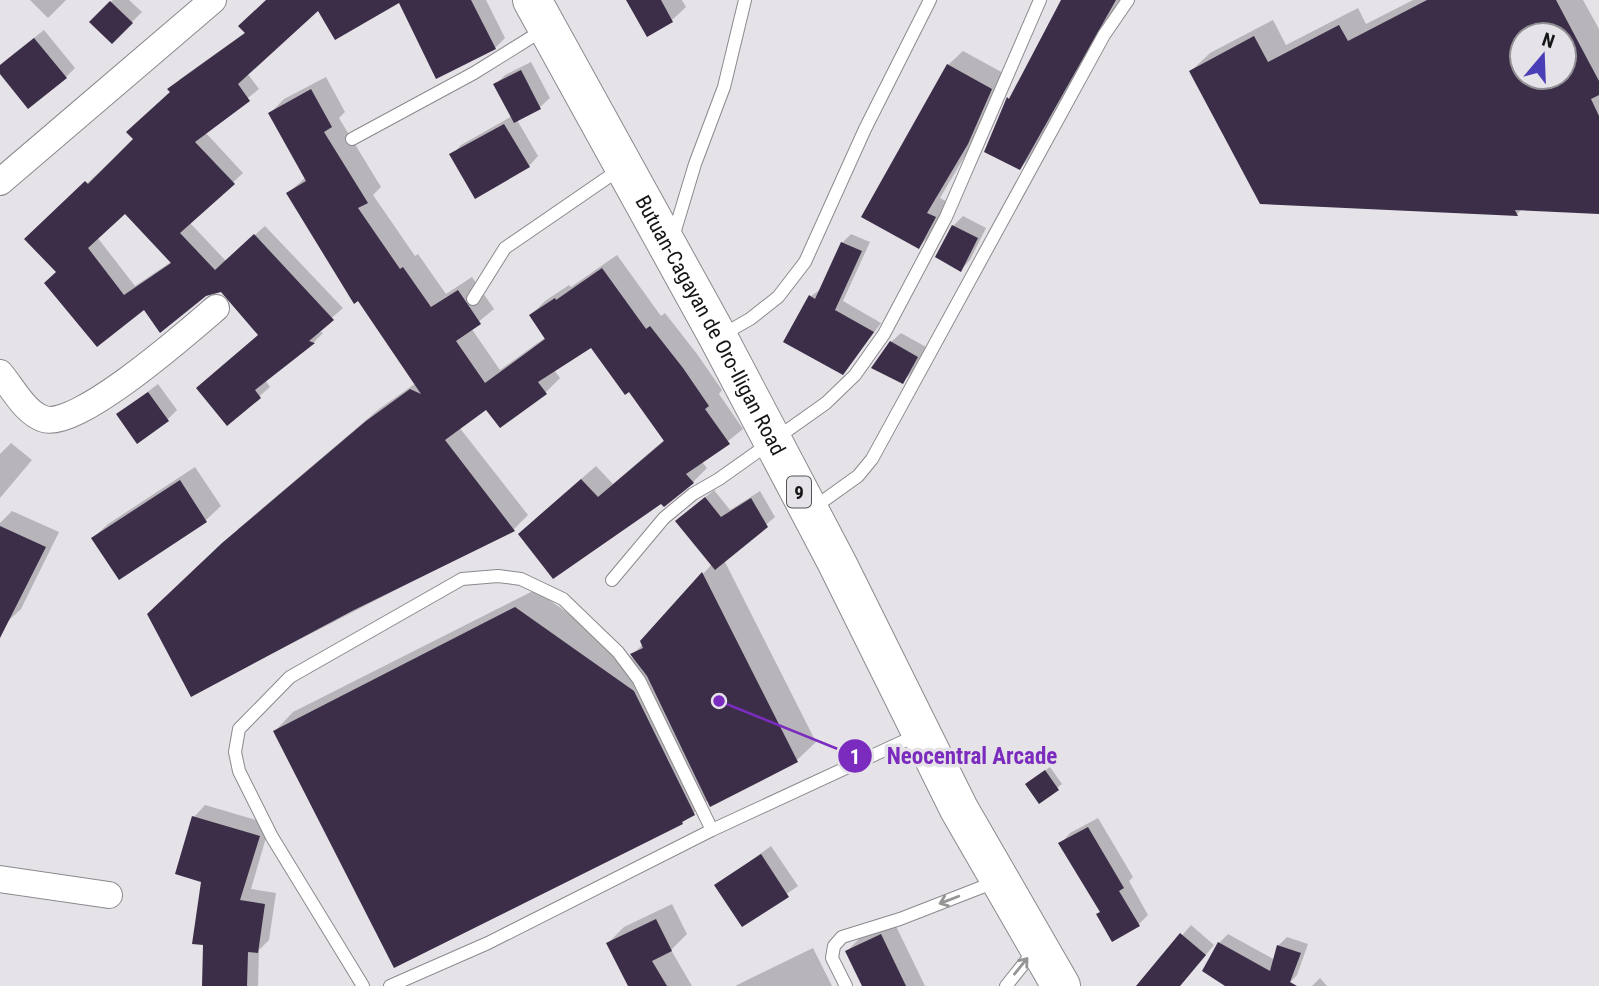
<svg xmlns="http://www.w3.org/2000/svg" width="1599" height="986" font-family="'Roboto Condensed',sans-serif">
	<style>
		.shadow { fill: #0003; fill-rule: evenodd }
		.building { fill: #3c2e49; fill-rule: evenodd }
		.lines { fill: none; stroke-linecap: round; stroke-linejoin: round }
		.lane-casing { stroke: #8b898d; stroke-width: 14 }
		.street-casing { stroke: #8b898d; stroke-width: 28 }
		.highway-casing { stroke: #8b898d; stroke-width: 40 }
		.lane { stroke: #fff; stroke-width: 12 }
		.street { stroke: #fff; stroke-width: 26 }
		.highway { stroke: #fff; stroke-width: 38 }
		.oneway { stroke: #969596 }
		.labels { text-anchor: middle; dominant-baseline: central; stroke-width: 7; stroke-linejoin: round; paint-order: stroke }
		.shield { fill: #e5e3e8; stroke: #535255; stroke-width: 2 }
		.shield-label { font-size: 19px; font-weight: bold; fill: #151416 }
		.street-label { font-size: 21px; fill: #151416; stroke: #e5e3e8 }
		.leader { fill: none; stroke: #7b2cbf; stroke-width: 2.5 }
		.callout-dot { fill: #7b2cbf; stroke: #e5e3e8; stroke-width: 2.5 }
		.mark-label { font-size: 21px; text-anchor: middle; font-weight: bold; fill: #fff }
		.callout-label { font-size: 23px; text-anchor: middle; font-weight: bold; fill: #7b2cbf; stroke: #e5e3e8; stroke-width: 7; stroke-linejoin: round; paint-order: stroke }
	</style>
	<rect width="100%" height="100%" fill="#e5e3e8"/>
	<path class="shadow" d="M30,0H66L48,18Z
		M113,0H129L142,12L112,42L91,22Z
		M268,0H486L505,38L495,48L399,0L318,8L247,73L259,89L205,132L243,173L190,223L226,261L265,226L343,308L318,330L323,333L314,342L265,380L270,387L228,423L260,335L222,290L145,307L27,239L135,139L180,79L246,32ZM125,212L171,262L135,286L97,237Z
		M628,0H682L686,7L672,20L648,34Z
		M1063,0H1121L1036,152L1020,168L986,151L1009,98Z
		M1413,0H1583L1599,29V212L1522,209L1517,214L1261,202L1191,71L1210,53L1273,20L1286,45L1358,8L1366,24ZM1522,35H1564V77H1522Z
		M44,30L75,68L66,77L0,72V66L7,59Z
		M963,51L1005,74L982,127L940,198L949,203L933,232L919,247L948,65Z
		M531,62L550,98L540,107L517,120L538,156L529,166L452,155L461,145L512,116L495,85L505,75Z
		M326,77L345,112L339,118L381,187L373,195L415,256L418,254L446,294L472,277L494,309L471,328L500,370L546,337L531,315L545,301L569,285L571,287L617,255L661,316L665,313L697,354L722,390L719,394L743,429L702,462L707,468L693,482L662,502L534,520L596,466L613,484L665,439L629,389L591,345L554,370L560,378L546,392L486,407L459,427L528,515L514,529L192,695L238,529L379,409L416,383L288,193L305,178L270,113L284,99Z
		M963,216L986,228L970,260L961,270L953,226Z
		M851,234L870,242L843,301L881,323L851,364L811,296L821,289L842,243Z
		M901,333L926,347L913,372L903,381L891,342Z
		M158,384L177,410L167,420L118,414Z
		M11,443L32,460L0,498V454Z
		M195,467L221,506L206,520L119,578L93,538L108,524Z
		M714,490L730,510L760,491L775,517L724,560L816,742L797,760L711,805L709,799L682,823L275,731L293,712L535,590L637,661L633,654L643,644L642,641L712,564L677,521Z
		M12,511L59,532L21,609L6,623L0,619V523Z
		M1050,767L1062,784L1039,802L1031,780Z
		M205,805L270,824L251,889L276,893L269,940L259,950L258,986H204L203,881L194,817Z
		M1098,818L1133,877L1129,881L1148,915L1139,924L1102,911L1061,843L1070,833Z
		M771,846L798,886L743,925L717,885Z
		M672,904L687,934L671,950L692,986H630L608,943L624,927Z
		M894,922L925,986H864L847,951L860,938Z
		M1191,925L1214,945L1180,986H1139Z
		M1228,934L1275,960L1278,946L1287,937L1308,944L1297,975L1287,986H1229L1204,971L1219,943Z
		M813,948L832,986H735Z
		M1320,978L1327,986H1312Z"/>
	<path class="building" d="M266,0H471L496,49L436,79L399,3L335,40L318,11L238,84L250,101L195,142L235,184L180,233L215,270L254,234L334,320L309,341L315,343L255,390L261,398L227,426L196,388L258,335L221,292L206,296L160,333L144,310L97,347L44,283L56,272L24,239L85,181L88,184L133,139L126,132L170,92L167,89L245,33L238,26ZM125,214L171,263L124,295L88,248Z
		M626,0H661L673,22L647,37Z
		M1061,0H1116L1020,170L984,152L1007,97L1009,99Z
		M1427,0H1556L1599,81V95L1591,99L1599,116V214L1515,210L1518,216L1260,204L1189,71L1254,36L1268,62L1339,25L1348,41ZM1522,35H1564V77H1522Z
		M110,1L133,23L112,44L89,22Z
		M34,38L67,78L28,109L0,74V65Z
		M947,64L992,89L968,144L927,213L936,217L919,249L861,217Z
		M521,70L541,109L514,123L493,84Z
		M311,89L332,127L324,132L368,203L358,208L400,269L403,267L431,307L458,290L481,324L456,341L485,383L545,339L529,315L555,298L556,300L602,268L646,329L650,326L683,368L709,406L705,409L730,444L686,474L694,483L664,507L661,504L553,579L518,534L581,479L598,497L664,441L629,392L625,395L591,348L538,382L547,394L500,428L486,410L445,440L515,531L352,611L191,697L147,614L222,543L366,421L410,389L421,394L358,301L354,304L286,193L306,181L268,113Z
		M504,124L530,167L475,199L449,154Z
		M952,225L978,238L961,272L935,257Z
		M841,242L862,251L835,310L874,332L843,375L783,342L809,295L815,299Z
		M890,341L918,357L903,384L871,368Z
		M148,392L169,421L137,444L116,414Z
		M180,480L207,522L119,580L91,538Z
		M705,497L721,517L751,498L768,527L715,570L675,521Z
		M0,526L46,547L0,638Z
		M702,572L798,762L710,807L647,676L630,654L643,648L640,641Z
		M515,607L634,691L695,815L682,822L683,824L394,968L273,731Z
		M1045,770L1059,790L1039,804L1025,784Z
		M192,816L260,836L240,900L265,904L258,953L248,952L247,986H202L203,945L192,944L201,882L175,874Z
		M1088,827L1124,888L1119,891L1140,926L1112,942L1096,914L1100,912L1058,843Z
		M761,854L789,897L742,927L714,885Z
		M656,919L672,951L652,961L667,986H628L606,943Z
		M1180,933L1206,955L1180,986H1136Z
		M881,934L906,986H862L845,951Z
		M1218,942L1270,971L1277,945L1301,953L1290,982L1297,986H1225L1202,971Z"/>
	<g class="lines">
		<defs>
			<path id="lane" d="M352,139L474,73L543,30
				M673,237L695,164L724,87L745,0
				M473,299L505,248L620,169
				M722,335L750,319L778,297L805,262L865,129L930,0
				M812,509L858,476L872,459L1104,35L1128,0
				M612,580L664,518L693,494L719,479L826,403L855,375L884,334L946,217L1040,0
				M363,986L272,837L239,771L235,752L239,729L290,677L462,579L498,576L521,579L563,599L618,652L639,680L712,830
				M390,986L488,943L712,830L917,735
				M846,986L832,958L834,946L842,937L900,919L995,882
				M1006,986L1034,951"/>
			<path id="street" d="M0,182L213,0
				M0,373C12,387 25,413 44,419C77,430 188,332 216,308
				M0,879L109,895"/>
			<g id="highway">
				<path id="s1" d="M532,0L718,337L837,563L959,809L1061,986"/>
			</g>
		</defs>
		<use href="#lane" class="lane-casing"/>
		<use href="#street" class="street-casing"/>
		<use href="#highway" class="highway-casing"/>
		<use href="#lane" class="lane"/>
		<use href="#street" class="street"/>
		<use href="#highway" class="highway"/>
	</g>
	<defs><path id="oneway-shaft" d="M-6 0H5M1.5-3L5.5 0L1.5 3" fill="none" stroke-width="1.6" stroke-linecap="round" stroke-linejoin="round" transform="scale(1.75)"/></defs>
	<g class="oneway">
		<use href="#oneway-shaft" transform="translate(949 900) rotate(159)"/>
		<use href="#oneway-shaft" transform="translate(1021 966) rotate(-51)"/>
	</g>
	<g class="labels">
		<rect class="shield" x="787" y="476.5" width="24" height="31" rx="5"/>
		<g class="shield-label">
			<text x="799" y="492">9</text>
		</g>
		<g class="street-label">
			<text stroke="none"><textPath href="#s1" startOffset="371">Butuan-Cagayan de Oro-Iligan Road</textPath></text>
		</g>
	</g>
	<path class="leader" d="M719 701L855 756"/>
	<g class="callout-dot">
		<circle cx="719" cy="701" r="7"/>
		<circle cx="855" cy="756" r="18"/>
	</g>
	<g class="mark-label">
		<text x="855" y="764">1</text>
	</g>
	<g class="callout-label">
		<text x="972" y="764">Neocentral Arcade</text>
	</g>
	<g transform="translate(1543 56) rotate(19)"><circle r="33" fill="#e5e3e8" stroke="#929094" stroke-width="2"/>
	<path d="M0-5L12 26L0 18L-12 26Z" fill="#493eb5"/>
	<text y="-10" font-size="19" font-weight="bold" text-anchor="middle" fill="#151416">N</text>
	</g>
</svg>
